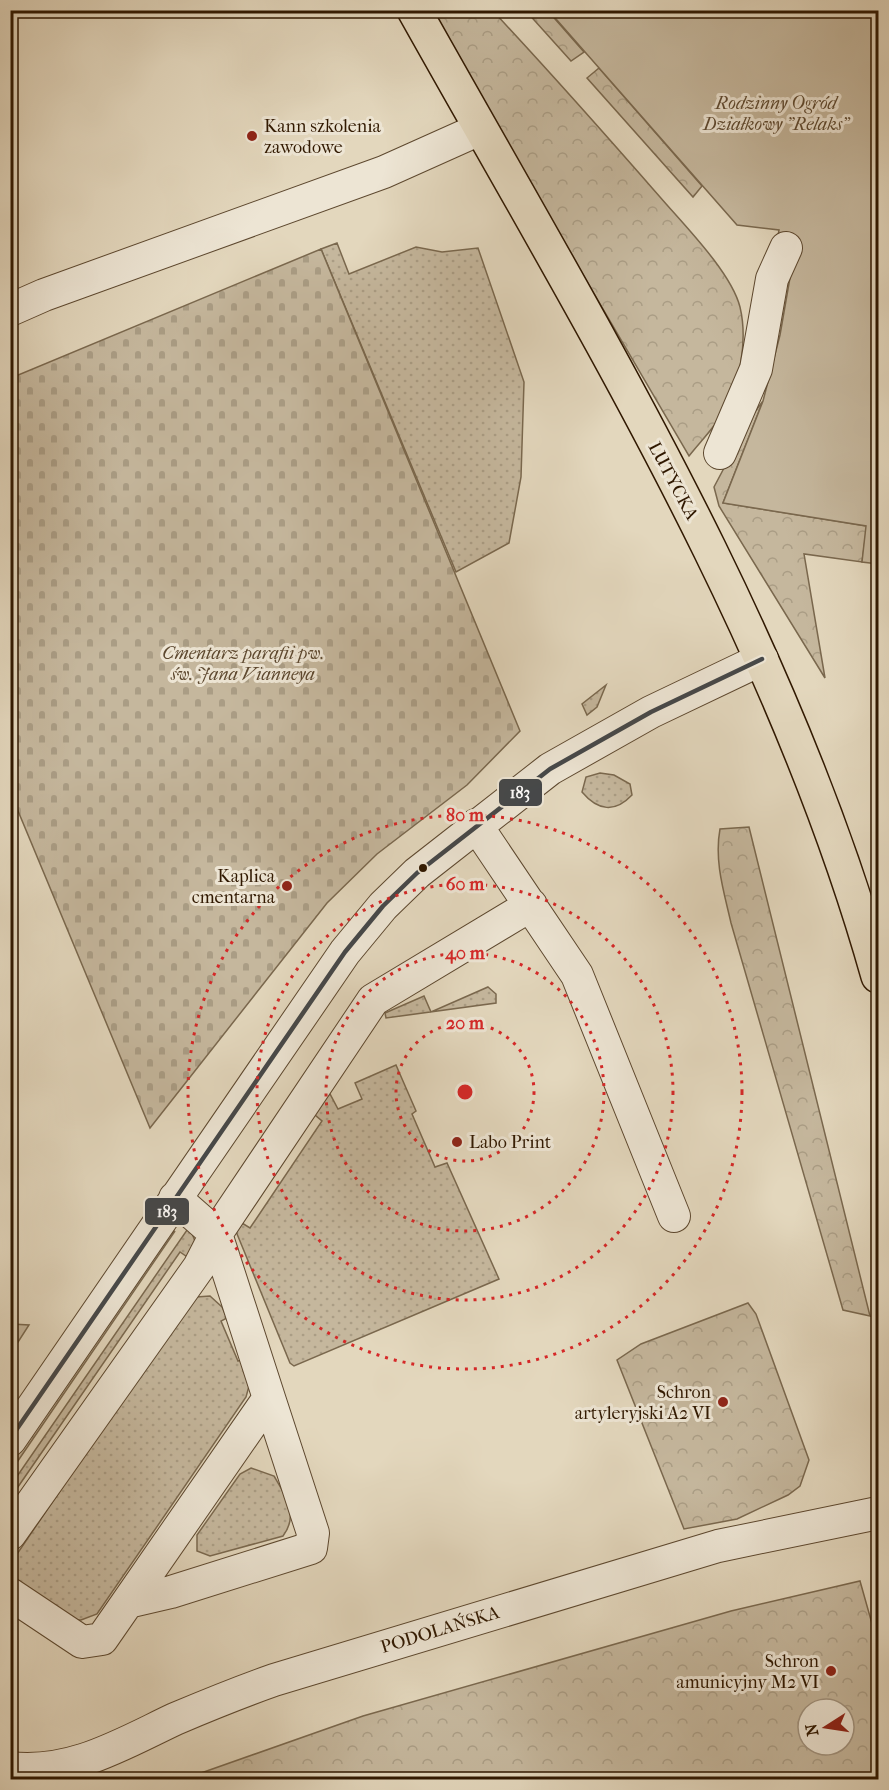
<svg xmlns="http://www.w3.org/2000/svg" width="889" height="1790" font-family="'IM FELL French Canon',serif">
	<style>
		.grass { fill: url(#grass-dots); stroke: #7a684e; stroke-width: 1.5 }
		.forest { fill: url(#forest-crowns); stroke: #7a684e; stroke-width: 1.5; fill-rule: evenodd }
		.cemetery { fill: url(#cemetery-stones); stroke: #7a684e; stroke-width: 1.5 }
		.green { fill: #c5b79d; stroke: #7a684e; stroke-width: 1.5 }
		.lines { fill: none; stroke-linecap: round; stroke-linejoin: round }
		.minor-casing { stroke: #5d482f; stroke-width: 34 }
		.major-casing { stroke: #301800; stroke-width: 36 }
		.minor { stroke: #ede5d4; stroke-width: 32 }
		.major { stroke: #e3d7bd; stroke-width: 33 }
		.bus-1-casing { stroke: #ede5d4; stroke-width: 9 }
		.bus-1 { stroke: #45484a; stroke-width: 4.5 }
		.ring { fill: none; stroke: #d62828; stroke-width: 3; stroke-dasharray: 3 6 }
		.poi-dot { fill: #8f2418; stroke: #ede5d4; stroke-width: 2 }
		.bus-dot { fill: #301800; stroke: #ede5d4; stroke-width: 2 }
		.labels { text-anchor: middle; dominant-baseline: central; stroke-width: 6; stroke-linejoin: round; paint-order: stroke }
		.park-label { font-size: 18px; font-style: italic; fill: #5d482f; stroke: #ede5d4 }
		.poi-label { font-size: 18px; fill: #301800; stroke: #ede5d4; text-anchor: end }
		.street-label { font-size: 18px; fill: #301800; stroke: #ede5d4 }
		.centre { fill: #d62828; stroke: #ede5d4; stroke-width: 3 }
		.ring-label { font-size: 18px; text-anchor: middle; font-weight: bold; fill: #d62828; stroke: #ede5d4; stroke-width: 6; stroke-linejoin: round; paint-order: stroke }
		.line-badge { stroke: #ede5d4; stroke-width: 2 }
		.badge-label { font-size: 16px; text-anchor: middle; font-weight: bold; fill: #fff }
	</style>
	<defs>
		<pattern id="grass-dots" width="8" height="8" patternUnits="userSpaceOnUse" patternTransform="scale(1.5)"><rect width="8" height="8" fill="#c5b79d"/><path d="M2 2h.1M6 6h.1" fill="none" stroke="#aa9d85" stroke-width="1.8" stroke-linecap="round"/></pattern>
		<pattern id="forest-crowns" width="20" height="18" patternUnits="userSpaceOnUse" patternTransform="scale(1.5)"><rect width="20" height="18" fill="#c5b79d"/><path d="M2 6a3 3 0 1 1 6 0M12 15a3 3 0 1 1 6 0" fill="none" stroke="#aa9d85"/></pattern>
		<pattern id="cemetery-stones" width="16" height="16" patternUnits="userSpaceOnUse" patternTransform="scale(1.5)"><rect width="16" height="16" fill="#c5b79d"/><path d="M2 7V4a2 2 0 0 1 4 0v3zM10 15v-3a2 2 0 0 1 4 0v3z" fill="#aa9d85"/></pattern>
	</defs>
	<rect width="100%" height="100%" fill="#e3d7bd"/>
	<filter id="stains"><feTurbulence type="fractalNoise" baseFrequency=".00333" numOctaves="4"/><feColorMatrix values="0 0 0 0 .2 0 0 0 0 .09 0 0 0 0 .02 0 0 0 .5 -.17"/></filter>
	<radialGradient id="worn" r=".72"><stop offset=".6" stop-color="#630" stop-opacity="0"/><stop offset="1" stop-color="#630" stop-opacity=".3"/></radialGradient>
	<path class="grass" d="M337,243L349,274L416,247L442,252L478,248L524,382L521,477L509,543L456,572L321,249Z
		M606,685L597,707L587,715L582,704Z
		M600,773L614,775L630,784L632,795C615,813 598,811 582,792L586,777Z
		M488,987L496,994V1003L386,1018L385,1013L424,996L431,1012Z
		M396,1065L416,1111L412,1114L435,1167L447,1163L499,1279L294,1366L290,1363L235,1229L237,1220L250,1228L322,1121L309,1110L330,1094L338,1109L362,1099L355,1083Z
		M187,1230L191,1231L195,1241L193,1261L180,1252L11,1497V1485Z
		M175,1231L11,1471V1457L151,1253L168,1235Z
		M210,1296L222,1307L227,1318L221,1321L238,1361L244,1359L251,1379L246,1397L97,1614L81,1620H69L16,1580L13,1568L17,1554L187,1304L196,1297Z
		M251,1468L274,1476C286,1496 299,1515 283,1536L210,1556L197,1551V1535L240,1474Z"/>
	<path class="forest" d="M433,11H493C550,72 605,134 660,197C684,225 731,272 740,307C748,341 740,383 723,413C714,428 700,442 689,456L466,75Z
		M526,11H548L584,52L571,61Z
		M599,68L702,186L693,197L587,78Z
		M763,401L723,503L867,526L862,562L804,554L825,678L719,506L714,487L751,417Z
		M749,827L870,1316L843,1310L731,923C724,892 714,861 720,829Z
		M748,1303L756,1314L809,1460L800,1486L788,1495L737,1519L684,1529L617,1360L641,1344Z
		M860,1581L878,1645V1771L871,1779H184L363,1716L731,1611ZM808,1709H844V1745H808Z"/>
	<path class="cemetery" d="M321,249L520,731L467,785L377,854L327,903L150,1128L11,794V378Z"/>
	<path class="green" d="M549,11H878V564L862,562L866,526L723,503L763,401L780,335L795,249L776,247L779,230L737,225Z
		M11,1324L29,1325L11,1353L10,1324Z"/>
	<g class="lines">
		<defs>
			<path id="minor" d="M10,310L44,295L384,172L480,129
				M720,453L756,369L772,279L786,248
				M476,825L577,975L674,1216
				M10,1440L345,952L383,906L417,873L550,769L651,712L762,659
				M10,1534L199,1267L216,1234L373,1000L531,905
				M10,1594L82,1642L102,1639L269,1398L216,1234L175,1198
				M128,1602L171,1592L311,1548L313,1533L269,1398
				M10,1768C72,1775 122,1744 175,1719C208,1705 240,1692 274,1680L718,1546L878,1513"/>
			<path id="major" d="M414,10C588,321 781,631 878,976"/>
		</defs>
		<use href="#minor" class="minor-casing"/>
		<use href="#major" class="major-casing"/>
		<use href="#minor" class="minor"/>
		<use href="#major" class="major"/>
		<defs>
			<path id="bus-1" d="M10,1439L345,952L383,906L417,873L550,769L651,712L762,659"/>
		</defs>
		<use href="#bus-1" class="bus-1-casing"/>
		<use href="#bus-1" class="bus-1"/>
	</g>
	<g class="ring">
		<circle cx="465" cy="1092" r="69"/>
		<circle cx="465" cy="1092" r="139"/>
		<circle cx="465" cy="1092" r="208"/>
		<circle cx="465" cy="1092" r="277"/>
	</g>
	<g class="poi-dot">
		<circle cx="252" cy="136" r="6"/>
		<circle cx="287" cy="886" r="6"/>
		<circle cx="457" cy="1142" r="6"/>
		<circle cx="723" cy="1402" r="6"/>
		<circle cx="831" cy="1671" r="6"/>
	</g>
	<circle class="bus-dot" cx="423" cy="868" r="5"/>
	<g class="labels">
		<g class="park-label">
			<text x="776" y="103">Rodzinny Ogród<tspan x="776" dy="21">Działkowy "Relaks"</tspan></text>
			<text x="243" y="653">Cmentarz parafii pw.<tspan x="243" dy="21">św. Jana Vianneya</tspan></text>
		</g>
		<g class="poi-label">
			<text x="264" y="126" text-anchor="start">Kann szkolenia<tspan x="264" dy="21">zawodowe</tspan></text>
			<text x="275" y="876">Kaplica<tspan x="275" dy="21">cmentarna</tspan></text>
			<text x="469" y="1142" text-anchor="start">Labo Print</text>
			<text x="711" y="1392">Schron<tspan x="711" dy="21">artyleryjski A2 VI</tspan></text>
			<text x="819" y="1661">Schron<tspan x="819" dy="21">amunicyjny M2 VI</tspan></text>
		</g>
		<g class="street-label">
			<text transform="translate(673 481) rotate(62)">LUTYCKA</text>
			<text transform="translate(440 1630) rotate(-17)">PODOLAŃSKA</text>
		</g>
	</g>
	<circle cx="465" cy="1092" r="9" class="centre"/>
	<g class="ring-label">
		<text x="465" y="821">80 m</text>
		<text x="465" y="890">60 m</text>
		<text x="465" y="959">40 m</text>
		<text x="465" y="1029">20 m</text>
	</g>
	<g class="line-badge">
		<rect x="498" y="778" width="45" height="29" rx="6" fill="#45484a"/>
		<rect x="144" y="1197" width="46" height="29" rx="6" fill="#45484a"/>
	</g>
	<g class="badge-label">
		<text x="520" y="798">183</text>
		<text x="167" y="1217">183</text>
	</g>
	<rect width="889" height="1790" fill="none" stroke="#e3d7bd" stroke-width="36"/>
	<rect x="12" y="12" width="865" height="1766" fill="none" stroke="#301800" stroke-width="3"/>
	<rect x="18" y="18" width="853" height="1754" fill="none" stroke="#301800" stroke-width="1.5"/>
	<g transform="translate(826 1727) rotate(258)"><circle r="28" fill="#ede5d4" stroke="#a1937f" stroke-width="1.5"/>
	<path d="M0-4.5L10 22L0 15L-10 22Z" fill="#8f2418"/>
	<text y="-9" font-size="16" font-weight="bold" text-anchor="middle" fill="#301800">N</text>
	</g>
	<rect width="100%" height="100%" filter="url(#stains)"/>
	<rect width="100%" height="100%" fill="url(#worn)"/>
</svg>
